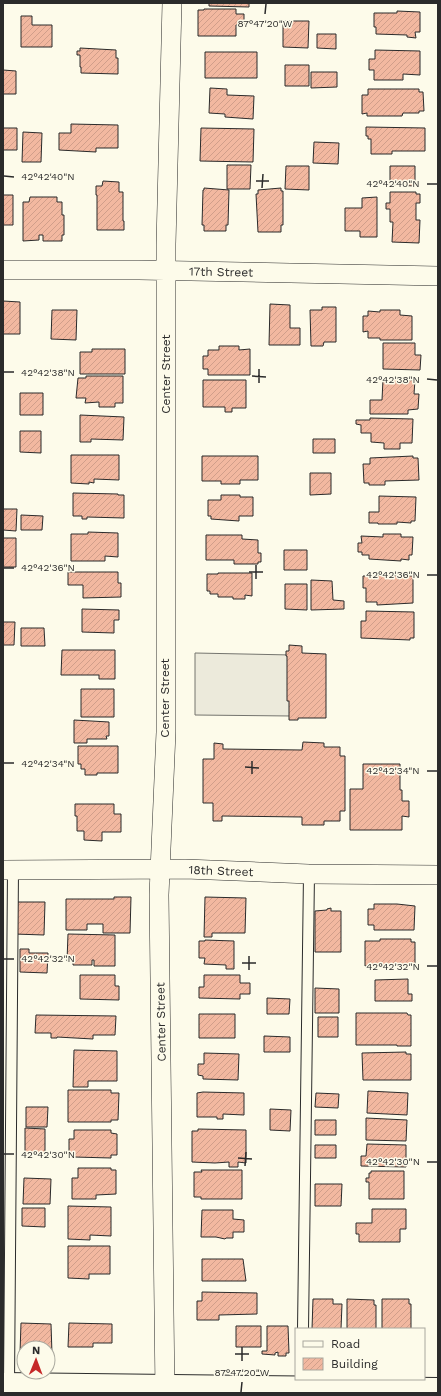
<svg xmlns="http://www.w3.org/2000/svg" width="441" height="1396" font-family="'Work Sans',sans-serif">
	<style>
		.parking { fill: #eceadb; stroke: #74746e }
		.building { fill: url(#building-hatch); stroke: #2b2b2b }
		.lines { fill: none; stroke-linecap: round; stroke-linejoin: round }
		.service-casing { stroke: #2b2b2b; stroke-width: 12 }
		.minor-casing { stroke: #2b2b2b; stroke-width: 20 }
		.tertiary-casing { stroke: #2b2b2b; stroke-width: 24 }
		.service { stroke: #fdfbea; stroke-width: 10 }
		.minor { stroke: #fdfbea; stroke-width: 19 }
		.tertiary { stroke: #fdfbea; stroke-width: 22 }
		.ticks { fill: none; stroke: #2b2b2b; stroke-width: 1.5 }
		.labels { text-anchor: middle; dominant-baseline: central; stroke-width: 3; stroke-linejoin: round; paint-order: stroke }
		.street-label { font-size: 12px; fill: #2b2b2b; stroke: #fdfbea }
		.ticks-label { font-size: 10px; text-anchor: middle; fill: #2b2b2b; stroke: #fdfbea; stroke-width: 3; stroke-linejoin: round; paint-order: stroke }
	</style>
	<defs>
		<pattern id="building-hatch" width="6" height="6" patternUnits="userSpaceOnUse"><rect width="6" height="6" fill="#f2b8a0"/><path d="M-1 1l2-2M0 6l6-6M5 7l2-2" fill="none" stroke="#d09e8a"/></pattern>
	</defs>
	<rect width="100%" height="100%" fill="#fdfbea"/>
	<path class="parking" d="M195,653L292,655L291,716L195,715Z"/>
	<path class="building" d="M209,3H249V7L209,6Z
		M204,9H236V14H244V25H236V36H198V10H204Z
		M397,11L420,12V32H415L416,38L407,37V35L376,34V27H374V13H397Z
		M21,16H32V25H52V47H21Z
		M283,21H309L308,48L283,47Z
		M317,34H336V49L317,48Z
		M80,48L116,50V58H118V74L81,73V67H80V55H77V51H80Z
		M375,50L420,51V75L403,74V80H374V70H369V59H375Z
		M205,52H257V78H205Z
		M285,65H309V86H285Z
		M3,70L16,71V94H3Z
		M311,72H337V87L311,88Z
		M210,88L227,89V95L254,96L253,119L225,117V114L209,113Z
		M368,89H419V92H423L424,111H419V113H403L402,116H367V113L362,114V95H368Z
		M71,124L118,125V148H96V152L59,150V133H71Z
		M366,127L425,128V151H392V154H371V139H368V136H366Z
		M3,128H17V150H3Z
		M201,128L254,129L253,162L200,161Z
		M23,132L42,133L41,162H22Z
		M314,142L339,143L338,164L313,163Z
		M227,165H251L250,189H227Z
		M286,166H309V190L285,189Z
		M390,166H415V186L390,185Z
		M103,181L119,182V192H123V221H124V230H97V195H96V186H102Z
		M204,188L229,190L228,225H226V231H204V225H202L203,190H204Z
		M281,188V191H283V225H281V232H258L256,194H258V190Z
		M390,192H416V194H420V203H416V220H420L419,243L392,242L393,222H390V209H386V203H390Z
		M3,195H13V225H3Z
		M30,197H57V202H62V215H64V235H62V241H43V235H39V240L23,241V202H29Z
		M377,197V237H360V231H345V208H362V198Z
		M3,301L20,302V334H3Z
		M270,304L290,305V328H300V345H269Z
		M322,307H336V342H324L323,346H311L310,310H322Z
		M52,310H77L76,340L51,339Z
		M380,310H400V315L412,316V340H380V338H368V331L363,332V316H368V311L380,312Z
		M383,343H415V355H421L420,370L383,369Z
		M219,346H239V350L250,349V375H208V369H203V356H208V350H219Z
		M92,349H125V374H80V352H92Z
		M86,376H123V403H115V407H99V402L85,403L86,398H76L78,378H86Z
		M383,379L415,380L414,394H419L418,409L408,410V414H370V400H382Z
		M203,380H246V408H232V412H225V407H203Z
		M20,393H43V415H20Z
		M80,415L124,417L123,440L91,439V442H80Z
		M370,418L413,419L412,443H400V449H384V443L371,442V433H361V425L356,424V420H370Z
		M20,431H41V453L20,452Z
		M313,439H335V453H313Z
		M71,455H119V480L94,479V483L89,482V484L71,483Z
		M202,456H258V480H240V484H221V481H202Z
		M413,456V458H418L419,480L385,481V485H369V483H364L363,464H370V458Z
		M310,473H331V494L310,495Z
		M73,493L118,494V495H124V518L87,517V519H82V516H73Z
		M221,495H240V497H253V516H239V521L211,519V516H208V500H221Z
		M379,496L416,497L415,521H411V523L397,522V524H378V523H369V512H379Z
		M3,509H17L16,531L3,530Z
		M21,515L43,516L42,530H21Z
		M88,532L118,533V557L105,556V561H71V534H88Z
		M383,534H401V537H413L412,555H409V560L401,559V561L369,559V555H362V552H358V543H362L361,536L383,537Z
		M206,535H242V539L258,540V553H261V562H258V564H234V560H206Z
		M3,538H16V567H3Z
		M284,550H307V570H284Z
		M68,572H118V583H121V597L83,598V585H68Z
		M218,573H252V596L245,595V599H233V597H218V594H210V591H207V574H218Z
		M366,575L413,576V603L377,605V602H366V588H363V576H366Z
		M311,580L332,581L333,600L344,601V609L311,610Z
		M285,584H307V610L285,609Z
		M82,609L119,610V620H114V633L82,632Z
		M366,611L414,612V638H410V640L361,638V621H366Z
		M3,622H15L14,645H3Z
		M21,628H44L45,646H21Z
		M289,645L302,646V653L326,654V718H298V720H289V701H287V656H286V651H289Z
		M62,650H115V679H99V675H61Z
		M81,689H114V717H81Z
		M74,720L109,722V736H106L107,739H87V743H74Z
		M303,742L324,743V747H340V756H345V811H340V821H324V825H302V817L222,816V821H213V803H203V759H214V743L223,744V749L302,750Z
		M78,746H118V773H97V775H85V769H81V764H78Z
		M363,764H400V790H402V801H409V817L402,816V830H350V789H363Z
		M75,804H114V814H121V832H102V841L84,840V831H77V816H75Z
		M114,897H131L130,933H103V924H87V930H66V899H114Z
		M205,897L246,898L245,933H212V937H204Z
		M15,902H45L44,935L14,934Z
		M374,904H397L415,906L414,930H374V925H368V909H374Z
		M331,908V911H341V952H315V911L327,910V909Z
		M68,934L115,935V966H94V960H92V965H73V961H67Z
		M380,939H411V942H415V966H365V941H380Z
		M205,940L234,941V969H226V965L204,964L205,958H199V941H205Z
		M20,949H29V953H48L47,973L20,972Z
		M80,975H115V986H119V1000L80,999Z
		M204,975H240V983H250V994H240V999L199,998V987H204Z
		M408,979V994H412V1001H375V980Z
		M315,988L339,989V1013H315Z
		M267,998L290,999L289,1014H267Z
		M356,1013H407L408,1015H411V1046H397V1045H356Z
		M199,1014H235V1038H199Z
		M36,1015L116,1016L115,1035H93V1039L57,1037V1038H51V1033H35Z
		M318,1017H338V1037H318Z
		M264,1036L290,1037V1052H264Z
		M74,1050L117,1051V1081H88V1087H73Z
		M406,1052V1054H411V1080H363L362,1053Z
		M204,1053L239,1054L238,1080L203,1079V1076L198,1075V1064H204Z
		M68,1090H111V1093H119L118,1120H111V1122H68Z
		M368,1091L408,1093L407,1115L367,1113Z
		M203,1092L244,1093V1115L223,1114V1119H217V1117H197V1093Z
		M316,1093L339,1094L338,1108L315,1107Z
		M26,1107H48L47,1127H26Z
		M270,1109L291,1110L290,1131L270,1130Z
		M366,1118L407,1120L406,1141L366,1140Z
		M315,1120H336V1135H315Z
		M25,1128L45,1129V1154H25Z
		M198,1129L246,1130V1163L238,1162V1167H229V1162L215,1163L192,1162V1131H198Z
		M74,1130H111V1133L117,1134V1155H111V1158L74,1157V1156H69V1139H74Z
		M367,1144L406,1145V1167L361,1166V1156H366Z
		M315,1145H336V1158H315Z
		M78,1168H111V1170H116V1194L96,1195V1199H72V1178H78Z
		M201,1170H242V1199H201V1197H194V1172H202Z
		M371,1171H404V1199H369V1182H366V1178H369V1173H371Z
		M24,1178L51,1179L50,1204H23Z
		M315,1184H342L341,1206H315Z
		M68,1206L111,1207V1236L90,1235V1240L68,1239Z
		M22,1208H45V1227L22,1226Z
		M372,1209H406V1229H400V1242H359V1234H356V1223H372Z
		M202,1210H233V1219L244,1220V1232H233V1238H226L225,1239L216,1237H201Z
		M68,1246H110V1274H89V1279L68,1278Z
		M202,1259H243L246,1281H202Z
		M202,1292L257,1293V1314L219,1315V1320H197V1301H202Z
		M313,1299H333V1304H342L341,1329H312Z
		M347,1299L374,1300V1305H376V1329H347Z
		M382,1299H409V1304H411V1329H382Z
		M21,1323L51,1324L52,1354H48V1348H24V1353H20Z
		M69,1323L112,1324V1343H93V1347H68Z
		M236,1326H261V1347H236Z
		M267,1326H288L289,1353H286V1356H278V1352L275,1353V1355L262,1354V1351H267Z"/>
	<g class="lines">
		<defs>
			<path id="service" d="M303,1329L309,874
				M9,1384L13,870"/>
			<path id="minor" d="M3,270H139L438,276
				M3,870L185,869L309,874L438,875
				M165,1393L159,895L166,732V244L172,3"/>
			<path id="tertiary" d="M3,1384L438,1389"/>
		</defs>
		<use href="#service" class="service-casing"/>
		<use href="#minor" class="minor-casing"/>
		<use href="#tertiary" class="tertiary-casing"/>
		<use href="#service" class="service"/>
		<use href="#minor" class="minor"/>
		<use href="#tertiary" class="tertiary"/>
	</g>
	<path class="ticks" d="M265,14L266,4M4,176L14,177M256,181H269M427,184H437M262,188L263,174M4,372H14M252,376L266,377M427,379L437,380M259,383V369M4,568H14M249,572H263M427,575H437M256,579V565M4,763H14M245,767L259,768M427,771H437M252,774V761M4,959H14M242,963H256M427,966H437M249,970V956M4,1154H14M238,1158L252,1159M427,1162H437M245,1166L246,1152M235,1354H249M242,1361V1347M241,1392L242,1382"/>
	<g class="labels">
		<g class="street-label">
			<text transform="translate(221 272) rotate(1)">17th Street</text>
			<text transform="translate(166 374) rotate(-90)">Center Street</text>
			<text transform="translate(165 698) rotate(-90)">Center Street</text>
			<text transform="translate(221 871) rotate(2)">18th Street</text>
			<text transform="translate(161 1022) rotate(-91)">Center Street</text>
		</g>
	</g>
	<g class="ticks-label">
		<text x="265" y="27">87°47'20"W</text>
		<text x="48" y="180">42°42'40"N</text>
		<text x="393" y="187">42°42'40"N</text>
		<text x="48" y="376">42°42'38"N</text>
		<text x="393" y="383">42°42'38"N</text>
		<text x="48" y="571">42°42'36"N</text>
		<text x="393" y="578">42°42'36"N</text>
		<text x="48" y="767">42°42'34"N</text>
		<text x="393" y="774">42°42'34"N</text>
		<text x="48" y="962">42°42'32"N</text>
		<text x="393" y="970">42°42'32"N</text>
		<text x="48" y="1158">42°42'30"N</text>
		<text x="393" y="1165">42°42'30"N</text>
		<text x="242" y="1376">87°47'20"W</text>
	</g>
	<rect width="441" height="1396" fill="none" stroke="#2b2b2b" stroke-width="8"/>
	<rect x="295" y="1328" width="130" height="52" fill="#fdfbea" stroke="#a9a89e"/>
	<rect x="303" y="1341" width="20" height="6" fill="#fdfbea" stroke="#a9a89e"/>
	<text x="331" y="1348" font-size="12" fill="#2b2b2b">Road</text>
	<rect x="303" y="1358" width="20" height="12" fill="url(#building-hatch)" stroke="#a9a89e"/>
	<text x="331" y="1368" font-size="12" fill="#2b2b2b">Building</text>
	<g transform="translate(36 1360) rotate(1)"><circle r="19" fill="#fdfbea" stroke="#a9a89e"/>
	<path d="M0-3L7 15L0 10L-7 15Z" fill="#c62828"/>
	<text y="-6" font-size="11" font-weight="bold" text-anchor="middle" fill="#2b2b2b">N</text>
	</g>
</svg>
